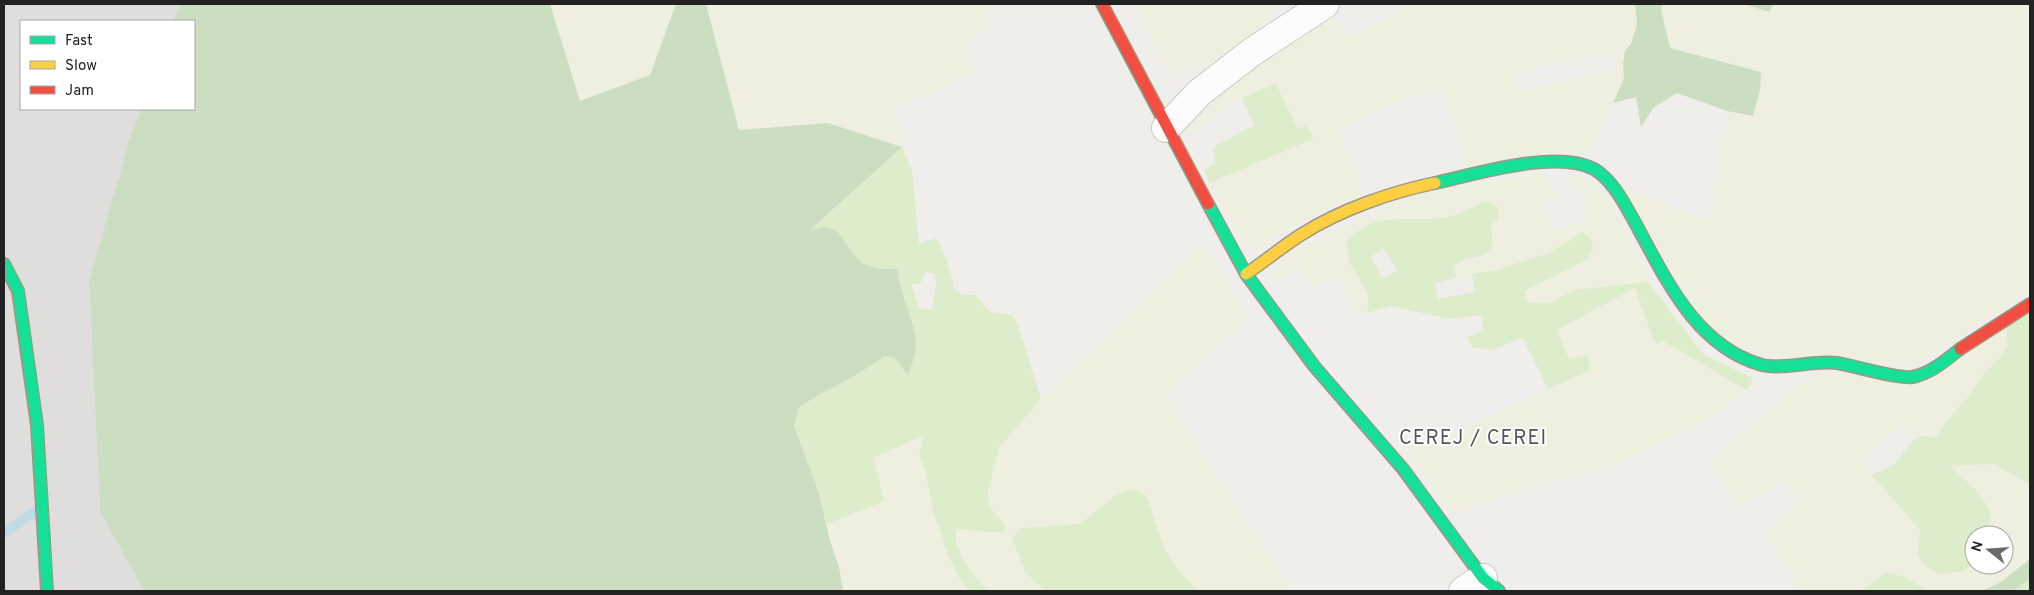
<svg xmlns="http://www.w3.org/2000/svg" width="2034" height="595" font-family="Overpass,sans-serif">
	<style>
		.residential { fill: #dfdedc }
		.farmland { fill: #efefdf; fill-rule: evenodd }
		.grass { fill: #ddeccb; fill-rule: evenodd }
		.forest { fill: #cbdec1 }
		.lines { fill: none; stroke-linecap: round; stroke-linejoin: round }
		.stream { stroke: #bfdbe3; stroke-width: 10 }
		.street-casing { stroke: #c9c8c7; stroke-width: 30 }
		.fast-casing { stroke: #999a82; stroke-width: 14 }
		.slow-casing { stroke: #999a82; stroke-width: 14 }
		.jam-casing { stroke: #999a82; stroke-width: 14 }
		.street { stroke: #fdfcfc; stroke-width: 28 }
		.fast { stroke: #16e098; stroke-width: 11 }
		.slow { stroke: #ffcf43; stroke-width: 11 }
		.jam { stroke: #f24e42; stroke-width: 11 }
		.labels { text-anchor: middle; dominant-baseline: central; stroke-width: 4; stroke-linejoin: round; paint-order: stroke }
		.quarter-label { font-size: 20px; letter-spacing: 1px; fill: #555; stroke: #fff }
	</style>
	<rect width="100%" height="100%" fill="#f0eeeb"/>
	<path class="residential" d="M4,4H180L173,21H21V109H141L130,138L89,282L100,512L144,591H4Z"/>
	<path class="farmland" d="M550,4H676L651,75L580,101Z
		M706,4H984L990,29L964,42L971,73L896,108L902,147L828,123L739,130Z
		M1137,4H1275L1271,21L1213,62L1171,74L1152,41Z
		M1410,4H1635L1637,24L1631,44L1625,51L1623,64L1624,78L1590,151L1520,156L1469,169L1444,88L1426,91L1337,128L1363,194L1321,211L1250,251L1209,183L1313,139L1307,125L1298,129L1276,84L1241,98L1191,136L1186,124L1197,106L1246,69L1331,16L1354,36ZM1613,51L1615,69L1518,93L1515,72Z
		M1663,4H1744L1769,12L1774,4H2030V290L1916,365L1774,356L1710,332L1622,186L1709,222L1720,171L1727,111L1753,116L1761,72L1670,48L1661,10Z
		M1542,173L1560,197L1542,204L1551,233L1581,223L1588,207L1568,174L1594,181L1613,210L1641,263L1648,282L1576,290L1549,303L1528,302L1524,292L1588,259L1593,249L1590,237L1581,232L1550,253L1493,271L1458,277L1454,273L1453,266L1459,261L1481,258L1494,237L1486,201L1445,218H1392L1346,242L1348,261L1369,295L1367,313L1358,316L1339,273L1315,288L1298,266L1274,283L1275,270L1290,252L1416,194Z
		M1204,244L1249,318L1168,392L1177,414L1291,591H1200L1183,578L1160,542L1147,496L1116,495L1080,524L1022,528L1012,538L1025,572L1045,591H988L969,569L955,541L956,529L1006,526L990,508L988,490L999,448L1041,399Z
		M1635,288L1655,344L1663,341L1748,391L1698,426L1626,461L1501,496L1456,514L1405,451L1468,428L1548,389L1591,371L1569,359L1557,330Z
		M2006,326L2008,345L1998,360L1981,377L1969,396L1945,423L1935,438L1927,434L1913,439L1903,424L1862,456L1872,475L1921,530L1918,553L1960,572L1974,565H2004V535H1984L1991,517L1987,507L1968,481L1948,465L1993,464L2030,484V559L2001,582L1982,591H1928L1905,577L1886,572L1860,591H1798V579L1764,536L1803,503L1783,480L1737,508L1711,459L1817,372L1897,384Z
		M924,434L919,455L925,469L934,515L940,529L947,553L969,591H843L839,567L830,541L827,524L884,501L873,458Z"/>
	<path class="grass" d="M1276,84L1298,129L1307,125L1313,139L1209,183L1204,170L1215,163L1213,147L1255,125L1241,98Z
		M902,147L912,170L919,244L936,238C946,254 951,271 954,289L963,295H975L990,312L1012,315L1017,322L1041,399L999,448L988,490L990,508L1006,526L1003,533L956,529C953,554 973,574 988,591H969L959,578L947,553L940,529L934,515L925,469L919,455L924,435L873,458L884,501L827,524L819,493L794,426L798,408C826,389 858,377 884,356L895,358L909,375C911,366 916,354 916,345C914,319 899,295 898,269C869,270 861,268 846,242L809,231ZM926,272L934,274L936,285L932,310L919,308L911,284H920Z
		M1486,201L1497,206L1499,217L1490,227C1503,264 1468,252 1453,266L1454,273L1458,277L1436,283L1438,299L1475,292L1472,274L1493,271L1550,253L1581,232L1590,237L1593,249L1588,259L1524,291L1528,302L1549,303L1575,290L1648,282L1704,355L1753,378L1748,391L1663,341L1655,344L1635,288L1557,330L1569,359L1587,355L1591,370L1548,389L1523,338L1492,350L1472,347L1468,337L1483,330L1481,315L1449,319L1391,306L1367,313L1369,295L1349,262L1346,242C1374,210 1407,222 1443,218C1457,216 1473,206 1486,201ZM1384,248L1397,271L1382,278L1371,257Z
		M2030,311V484L1993,464L1949,466C1961,476 1990,499 1990,516C1991,522 1986,530 1984,535H1974V565L1960,572L1939,574L1922,564L1918,553L1920,530L1872,475C1879,471 1890,468 1896,462C1909,449 1913,429 1936,438L1945,423L1969,396L1981,377L1998,360L2008,345L2006,326Z
		M1132,489L1147,496C1159,536 1166,565 1200,591H1045L1025,572L1012,538L1022,528L1080,524L1116,495Z
		M1886,572L1905,577L1928,591H1860Z
		M2030,579V591H2012Z"/>
	<path class="forest" d="M180,4H550L580,101L650,75L676,4H706L739,130L828,123L902,147L810,230L824,227L836,230C860,258 854,270 898,269C899,295 915,319 916,345C916,355 911,367 908,376L895,358L884,356C858,377 826,389 798,408L794,426L819,493L830,541L839,567L843,591H144L100,512L89,281L130,138L141,109H194V21H173Z
		M1635,4H1663L1661,10L1670,48L1761,72L1760,90L1753,116L1727,111L1677,93L1654,107L1641,127L1636,97L1613,103L1624,78L1623,64L1625,51L1631,44L1637,24Z
		M1744,4H1774L1769,12Z
		M2030,559V579L2012,591H1982L2001,582Z"/>
	<g class="lines">
		<path class="stream" d="M4,533L34,512"/>
		<defs>
			<path id="street" d="M1166,128L1199,93L1252,52L1325,4
				M1463,591L1483,578"/>
			<path id="fast" d="M1435,183C1476,174 1557,149 1594,169C1612,180 1623,201 1633,219C1664,275 1694,346 1762,365C1782,370 1815,360 1837,363C1855,366 1897,379 1912,377C1930,374 1946,360 1960,349
				M1208,204L1246,274L1314,366L1403,469L1483,578L1499,591
				M4,264L18,291L37,425L47,591"/>
			<path id="slow" d="M1246,274C1265,261 1283,246 1302,234C1340,210 1391,192 1435,183"/>
			<path id="jam" d="M1102,4L1208,204
				M1960,349L2030,304"/>
		</defs>
		<use href="#street" class="street-casing"/>
		<use href="#fast" class="fast-casing"/>
		<use href="#slow" class="slow-casing"/>
		<use href="#jam" class="jam-casing"/>
		<use href="#street" class="street"/>
		<use href="#fast" class="fast"/>
		<use href="#slow" class="slow"/>
		<use href="#jam" class="jam"/>
	</g>
	<g class="labels">
		<g class="quarter-label">
			<text x="1473" y="439">CEREJ / CEREI</text>
		</g>
	</g>
	<rect width="2034" height="595" fill="none" stroke="#222222" stroke-width="10"/>
	<rect x="20" y="20" width="175" height="90" fill="#ffffff" stroke="#a7a7a7"/>
	<rect x="30" y="36" width="25" height="8" fill="#16e098" stroke="#a7a7a7"/>
	<text x="65" y="45" font-size="15" fill="#222222">Fast</text>
	<rect x="30" y="61" width="25" height="8" fill="#ffcf43" stroke="#a7a7a7"/>
	<text x="65" y="70" font-size="15" fill="#222222">Slow</text>
	<rect x="30" y="86" width="25" height="8" fill="#f24e42" stroke="#a7a7a7"/>
	<text x="65" y="95" font-size="15" fill="#222222">Jam</text>
	<g transform="translate(1989 550) rotate(287)"><circle r="24" fill="#ffffff" stroke="#a7a7a7"/>
	<path d="M0-4L9 19L0 12L-9 19Z" fill="#6a6968"/>
	<text y="-8" font-size="14" font-weight="bold" text-anchor="middle" fill="#222222">N</text>
	</g>
</svg>
